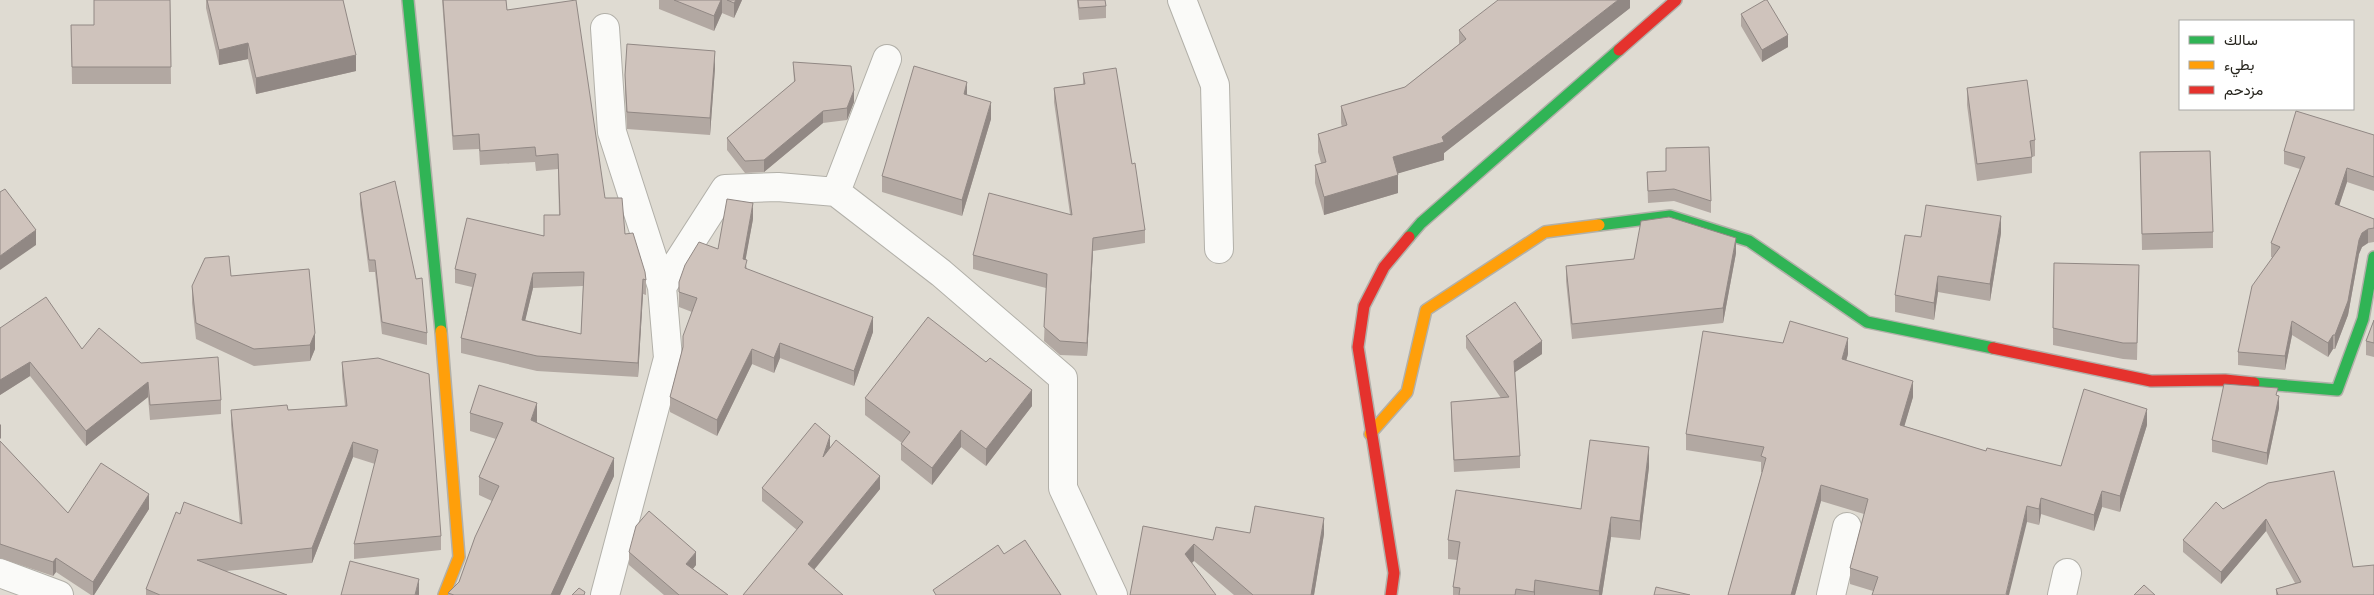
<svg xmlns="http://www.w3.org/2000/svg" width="2374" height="595" font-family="'Playfair Display',Vazirmatn,serif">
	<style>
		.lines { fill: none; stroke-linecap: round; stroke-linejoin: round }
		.street-casing { stroke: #b2b0a9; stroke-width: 30 }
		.fast-casing { stroke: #b2b0a9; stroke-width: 14 }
		.slow-casing { stroke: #b2b0a9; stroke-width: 14 }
		.jam-casing { stroke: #b2b0a9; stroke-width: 14 }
		.street { stroke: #fafaf8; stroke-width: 28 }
		.fast { stroke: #30b455; stroke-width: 11 }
		.slow { stroke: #ff9f0a; stroke-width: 11 }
		.jam { stroke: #e5322d; stroke-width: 11 }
		.wall { fill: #b2a8a2; fill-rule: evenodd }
		.shaded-wall { fill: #918884 }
		.building { fill: #cfc3bc; stroke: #918884; fill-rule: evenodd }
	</style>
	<rect width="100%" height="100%" fill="#dfdbd2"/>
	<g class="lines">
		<defs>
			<path id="street" d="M1182,0L1215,85L1219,249
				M605,28L612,132L662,287L668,358L605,595
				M836,192L941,273L1063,378V488L1113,595
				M662,287L725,189L778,187L836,192L887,59
				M0,573L59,595
				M1831,595L1847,527
				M2062,595L2067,573"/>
			<path id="fast" d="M408,0L441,331
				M1599,225L1670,216L1749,241L1867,322L1993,348
				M1409,237L1421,223L1619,50
				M2254,383L2337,390L2363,319L2374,257"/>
			<path id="slow" d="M441,331L459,557L444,595
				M1370,434L1407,392L1426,310L1545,232L1599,225"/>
			<path id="jam" d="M1619,50L1676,0
				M1993,348L2151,381L2225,380L2254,383
				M1391,595L1394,573L1358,347L1364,306L1384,267L1409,237"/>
		</defs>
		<use href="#street" class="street-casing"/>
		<use href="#fast" class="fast-casing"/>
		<use href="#slow" class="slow-casing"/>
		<use href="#jam" class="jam-casing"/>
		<use href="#street" class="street"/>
		<use href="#fast" class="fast"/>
		<use href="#slow" class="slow"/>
		<use href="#jam" class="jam"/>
	</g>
	<path class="wall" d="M170,0L171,84H72L71,25H94Z
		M206,0H343L356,71L256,94L248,59L219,65L206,8Z
		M442,0H506L507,10L605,198L625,234L646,280V295L643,294L638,377L537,371L461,353V338L472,287L455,283V269L544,235V215H559L558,169L536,171L535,162L480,165L479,149L453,150ZM583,286L581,334L525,320L533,288Z
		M659,0H742L734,18L722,13L714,31L659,9Z
		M1077,0H1105L1106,6V18L1079,20Z
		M1630,0V8L1444,153V160L1398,173V193L1324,215L1315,183V165L1321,163L1318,152V134L1342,127L1341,123V106L1405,87L1459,44V30Z
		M1741,14L1788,47L1762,62L1741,26Z
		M793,62L854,102L847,120L823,123L764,172L745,173L727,150V138L794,82Z
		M715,68L710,135L627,129L625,91V75Z
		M1083,73L1132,164L1145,230V243L1093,251L1087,356L1060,355L1044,341L1046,288L973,269V255L1070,214L1054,102V88L1083,84Z
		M1967,88L2035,140V156L2032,157V173L1977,181L1967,105Z
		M967,95L991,119L962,216L882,192V176Z
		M2374,135V191L2347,182L2339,206L2374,219V242L2368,243L2362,247L2359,254L2348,315L2335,349H2333L2328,357L2292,335L2285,370L2238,365V352L2272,257H2271V243L2300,169L2284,164V151Z
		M2140,152L2213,232V248L2142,250Z
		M1647,172L1711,201V213L1674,201L1648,203Z
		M360,193L427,333V345L382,334L375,272H369L360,205Z
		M753,219L745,260L747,269L873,332L854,386L780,358L774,373L752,364L717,436L670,412V397L692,312L679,307V282L718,249Z
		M2001,233L1990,301L1938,292L1934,320L1895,312V295Z
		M1736,253L1723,323L1572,339L1566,281V266L1634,259Z
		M2139,265L2137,360L2123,359L2053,345V328Z
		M309,269L315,349L310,361L254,366L196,339L192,303V286L231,276Z
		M2374,320V357L2366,355V341Z
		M0,328L82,349L141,363L221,400V414L150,420L148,397L86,446L30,376L0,395Z
		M1466,336L1542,354L1515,372L1520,456V468L1454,472L1451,414V402L1501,398L1466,348Z
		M1848,354L1846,361L1913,397L1904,426L1986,451L2061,466L2147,425L2120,512L2102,507L2094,531L2041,514L2039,525L2027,522L1873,591L1850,584V568L1864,514L1821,501L1795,595H1728L1762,472H1761V462L1686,450V434Z
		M342,362L441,536V550L354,559V544L375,464L353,457L312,563L226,571L287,595H146V589L180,514L240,524L231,425V410H288L345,406L342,376Z
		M2278,396L2279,408L2267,465L2212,452V440Z
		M865,398L1032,406L986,466L961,447L932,485L901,460V444L902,443L865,415Z
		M470,413L537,421L536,423L614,476L560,595H448V593L459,582L492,501L479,495V477L496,439L470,431Z
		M0,441L68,513L149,509L94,595H91L56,572L53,576L0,558Z
		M830,447L880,489L814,570L743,595L797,530L762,501V488Z
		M1649,467L1640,540L1611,537L1602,595H1453V587L1457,560L1448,559V540L1581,509Z
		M2268,483L2353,567L2374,595H2276V589L2295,583L2266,531L2221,584L2183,552V540L2223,509Z
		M1143,526L1213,540L1250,533L1324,534L1314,595H1234L1194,561Z
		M629,552L696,565L693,569L728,595H664L629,565Z"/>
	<path class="shaded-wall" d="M721,0H722V13L714,31V16Z
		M736,0H742L734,18V3Z
		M1618,0H1630V8L1444,153V160L1393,175V157L1442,137Z
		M1788,35V47L1762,62V50Z
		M248,43V59L219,65V50Z
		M715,51V68L710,135V118Z
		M356,55V71L256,94V78Z
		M967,82V98L964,94Z
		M854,90V102L847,120V108Z
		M991,102V119L962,216V200Z
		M823,111V123L764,172V160Z
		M2347,168V182L2335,218V204Z
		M1398,175V193L1324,215V197Z
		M753,203V219L743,274V259Z
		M2001,216V233L1990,301V284Z
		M2368,229V243L2362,247L2359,254L2348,315L2335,349V335L2359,240L2362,233Z
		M36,230V245L0,270V256Z
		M1093,238V251L1087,356V343Z
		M1736,238V253L1723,323V308Z
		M533,273V288L522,334V320Z
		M1938,276V292L1934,320V303Z
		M643,279V294L638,377V363Z
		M873,317V332L854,386V371Z
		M2292,321V335L2285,370V356Z
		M315,333V349L310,361V345Z
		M2333,335V349L2328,357V343Z
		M1848,338V354L1842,375V359Z
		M1542,341V354L1514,373V361Z
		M780,343V358L774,373V358Z
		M752,349V364L717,436V420Z
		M30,362V376L0,395V380Z
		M1913,381V397L1900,441V425Z
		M148,382V397L86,446V431Z
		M1032,390V406L986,466V449Z
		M2279,396V408L2267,465V453Z
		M537,403V421L531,439V420Z
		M2147,409V425L2120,512V496Z
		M1,424V438L0,439V425Z
		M961,430V447L932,485V468Z
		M830,436V449L823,457Z
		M353,442V457L312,563V548Z
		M1649,447V467L1640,540V521Z
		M614,458V476L560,595H551Z
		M880,476V489L808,577V564Z
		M1821,485V501L1795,595H1791Z
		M2102,491V507L2094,531V515Z
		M149,494V509L94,595H93V582Z
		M2041,498V514L2039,525V509Z
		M2027,506V522L2009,595H2006Z
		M1611,517V537L1602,595H1599V591Z
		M1324,518V534L1314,595H1311Z
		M2266,519V531L2221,584V572Z
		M1194,544V561L1185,570V554Z
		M696,552V565L686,577V564Z
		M56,558V572L53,576V562Z
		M419,579V595H415Z
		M1535,580V595H1534V592Z"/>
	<path class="building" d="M94,0H170L171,67H72L71,25H94Z
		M207,0H343L356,55L256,78L248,43L219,50Z
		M443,0H506L507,10L576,0L605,198H622L625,234L633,233L645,272L646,280L643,279L638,363L537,356L461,338L476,274L455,269L467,218L544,236V215H560L558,154L536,156L535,147L480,151L479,134L453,136ZM584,272L581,334L522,320L533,273Z
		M674,0H721L714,16Z
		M727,0H736L734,3Z
		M1078,0H1105L1106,6L1079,8Z
		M1498,0H1618L1442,137L1444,142L1393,157L1398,175L1324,197L1315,165L1326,162L1318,134L1347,125L1341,106L1405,87L1466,39L1459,30Z
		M1765,0H1767L1788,35L1762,50L1741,14Z
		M627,44L715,51L710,118L627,112L625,75Z
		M793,62L851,66L854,90L847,108L823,111L764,160L745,161L727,138L795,81Z
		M914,66L967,82L964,94L991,102L962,200L882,176Z
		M1116,68L1132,164L1135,163L1145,230L1093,238L1087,343L1060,341L1044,327L1047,274L973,255L989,193L1072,215L1054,88L1085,84L1083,73Z
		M2027,80L2035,140L2030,141L2032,157L1977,164L1967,88Z
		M2296,111L2374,135V177L2347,168L2335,204L2374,219V228L2368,229L2362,233L2359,240L2348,301L2335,335H2333L2328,343L2292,321L2285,356L2238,352L2252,286L2280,247L2271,243L2305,157L2284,151Z
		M1709,147L1711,201L1674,189L1648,191L1647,172L1666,171V148Z
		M2210,151L2213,232L2142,234L2140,152Z
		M395,181L416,279L422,278L427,333L382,322L375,260H369L360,193Z
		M5,189L36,230L0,256V192Z
		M727,199L753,203L743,259L747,260L745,268L873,317L854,371L780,343L774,358L752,349L717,420L670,397L683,347V336L697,298L679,292V282L685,265L699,242L718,249Z
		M1926,205L2001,216L1990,284L1938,276L1934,303L1895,295L1905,235L1921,237Z
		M1669,217L1736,238L1723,308L1572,324L1566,266L1634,259L1641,221Z
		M229,256L231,276L309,269L315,333L310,345L254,349L196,323L192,286L205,258Z
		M2054,263L2139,265L2137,343H2123L2053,328Z
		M46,297L82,349L99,328L141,363L218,357L221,400L150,405L148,382L86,431L30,362L0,380V328Z
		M1515,302L1542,341L1514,361L1520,456L1454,460L1451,402L1509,397L1466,336Z
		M928,317L986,362L990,358L1032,390L986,449L961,430L932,468L901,444L910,432L865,398Z
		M2374,320V343L2366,341Z
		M1790,321L1848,338L1842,359L1913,381L1900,425L1986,451L1987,448L2061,466L2084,389L2147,409L2120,496L2102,491L2094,515L2041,498L2039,509L2027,506L2006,594L2009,595H1872L1878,577L1850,568L1868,499L1821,485L1791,595H1728L1766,458L1761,456L1764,447L1686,434L1703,331L1783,343Z
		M378,358L429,374L441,536L354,544L378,450L353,442L312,548L197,560L287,595H160L146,589L176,512L180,514L184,502L242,524L231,410L287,405L288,410L347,406L342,362Z
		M2224,384L2278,388L2276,395L2279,396L2267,453L2212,440Z
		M479,385L537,403L531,420L614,458L551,595H454L448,593L459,582L475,537L499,486L479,477L503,423L470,413Z
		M815,423L830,436L823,457L836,440L880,476L808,564L843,595H743L803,522L762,488Z
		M1590,440L1649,447L1640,521L1611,517L1599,591L1535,580L1534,592L1516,589L1515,595H1459L1460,588L1453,587L1460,542L1448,540L1456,490L1581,509Z
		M0,441L68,513L101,463L149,494L93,582L56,558L53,562L0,544Z
		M2334,471L2353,567L2374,565V595H2278L2276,589L2301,582L2266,519L2221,572L2183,540L2216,502L2223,509L2268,483Z
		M1255,506L1324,518L1311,595H1253L1194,544L1185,554L1216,595H1130L1143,526L1213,540L1216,527L1250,533Z
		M649,511L696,552L686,564L728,595H679L629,552L636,526Z
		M1025,540L1061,595H936L933,590L998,545L1004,554Z
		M350,561L419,579L415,595H341Z
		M2144,585L2155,595H2134Z
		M1656,587L1690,595H1654Z
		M579,588L585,592L584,595H572Z"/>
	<rect x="2179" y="20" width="175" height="90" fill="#ffffff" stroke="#a8a7a4"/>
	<rect x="2189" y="36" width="25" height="8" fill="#30b455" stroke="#a8a7a4"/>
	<text x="2224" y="45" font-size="15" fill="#25231c">سالك</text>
	<rect x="2189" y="61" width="25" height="8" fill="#ff9f0a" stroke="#a8a7a4"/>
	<text x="2224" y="70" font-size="15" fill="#25231c">بطيء</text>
	<rect x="2189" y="86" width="25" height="8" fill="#e5322d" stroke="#a8a7a4"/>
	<text x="2224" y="95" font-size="15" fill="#25231c">مزدحم</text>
</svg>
